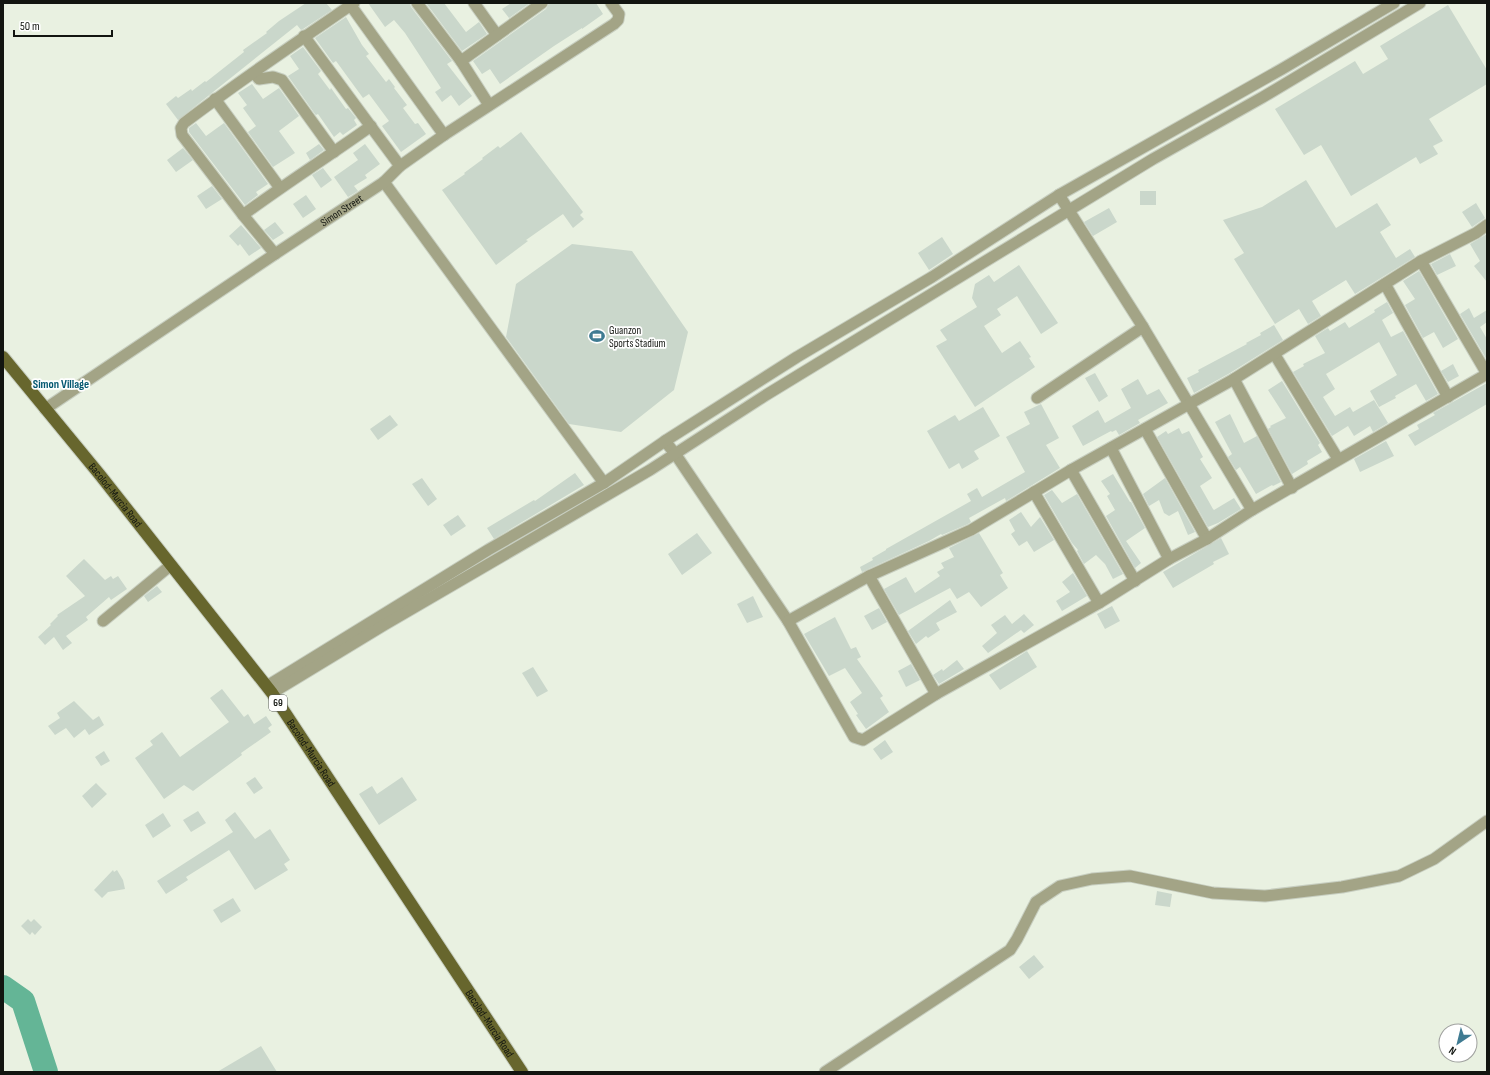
<svg xmlns="http://www.w3.org/2000/svg" width="1490" height="1075" font-family="'Sofia Sans Condensed',sans-serif">
	<style>
		.lines { fill: none; stroke-linecap: round; stroke-linejoin: round }
		.river { stroke: #64b596; stroke-width: 24 }
		.building { fill: #cad7cb }
		.street-casing { stroke: #c7cec0; stroke-width: 13 }
		.primary-casing { stroke: #c7cec0; stroke-width: 14 }
		.street { stroke: #a3a486; stroke-width: 11 }
		.primary { stroke: #67662d; stroke-width: 12 }
		.labels { text-anchor: middle; dominant-baseline: central; stroke-width: 3.5; stroke-linejoin: round; paint-order: stroke }
		.shield { fill: #fff; stroke: #595b58; stroke-width: 1 }
		.shield-label { font-size: 10px; font-weight: bold; fill: #121510 }
		.street-label { font-size: 11px; fill: #121510; stroke: #fff }
		.poi-label { font-size: 11px; fill: #121510; stroke: #fff; text-anchor: start }
		.neighbourhood-label { font-size: 12px; font-weight: bold; fill: #035770; stroke: #fff }
	</style>
	<rect width="100%" height="100%" fill="#e9f1e1"/>
	<g class="lines">
		<path class="river" d="M3,987L23,1001L46,1072"/>
	</g>
	<path class="building" d="M306,3H326L332,10L303,29L301,30L297,25L178,120L166,104L176,96L178,98L191,89L192,91L205,81L206,82L244,52L243,50L267,33L266,32L279,21Z
		M368,3H410L411,7L452,61L447,64L472,96L459,106L451,95L442,102L435,92L441,88L405,33L394,20L385,27Z
		M426,3H444L466,32L479,22L487,34L462,51Z
		M511,3H530L509,18L502,9Z
		M549,3H596L603,14L582,29V28L554,46L500,84L490,69L482,74L473,61L546,9Z
		M1448,5L1487,70V84L1429,119L1443,141L1433,146L1438,154L1420,164L1416,157L1351,196L1321,145L1304,155L1275,109L1355,61L1363,74L1388,59L1380,46Z
		M346,17L362,45L369,54L366,56L386,82L389,79L395,87L394,88L407,105L403,108L415,124L418,123L426,134L401,152L382,126L389,121L369,94L363,98L336,61L333,63L315,38Z
		M303,47L321,71L318,74L330,90L331,88L346,109L348,108L356,118L354,120L357,125L343,135L340,132L334,137L318,114L316,115L315,114L288,76L299,69L290,56Z
		M252,84L263,99L279,88L299,116L279,131L295,153L273,167L248,132L256,126L243,108L247,105L238,93Z
		M196,123L206,136L224,123L268,184L256,192L258,195L245,205L189,132V128Z
		M521,132L583,212L580,215L584,219L573,228L563,214L526,240L528,241L496,265L442,190L465,174L464,173L483,159L482,158L498,146L500,148Z
		M319,144L324,150L310,160L306,153Z
		M365,144L380,164L365,175L367,178L354,186L358,191L348,197L334,177L358,160L353,153Z
		M183,148L193,160L176,172L167,160Z
		M323,168L332,180L321,188L312,175Z
		M1306,180L1336,228L1377,203L1391,225L1380,232L1396,258L1410,249L1415,257L1355,294L1346,280L1312,301L1321,316L1308,324L1299,309L1275,324L1234,259L1244,253L1223,220L1262,207Z
		M212,186L222,199L206,209L197,196Z
		M1140,191H1156V205H1140Z
		M306,195L316,209L303,218L293,204Z
		M1476,203L1485,218L1472,227L1462,212Z
		M1109,208L1117,222L1093,236L1084,222Z
		M275,222L284,233L273,240L264,230Z
		M241,225L261,248L249,256L240,244L238,246L229,236Z
		M1487,234V282L1474,266L1480,261L1470,244Z
		M942,237L953,254L929,270L918,253Z
		M572,244L632,251L688,332L674,390L621,432L569,424L506,337L516,284Z
		M1450,254L1456,266L1437,275L1431,264Z
		M1019,265L1058,323L1041,334L1017,296L997,309L1001,315L984,326L1002,353L1020,341L1031,357L1029,358L1035,367L975,407L936,346L947,340L940,330L977,307L972,298L975,284L989,275L994,282Z
		M1419,271L1458,339L1443,348L1434,332L1423,338L1405,305L1415,299L1403,281Z
		M1387,302L1393,313L1382,320L1391,337L1403,331L1438,394L1426,401L1416,384L1395,396L1396,398L1379,407L1370,391L1397,375L1379,342L1326,374L1335,389L1323,397L1335,416L1350,407L1353,412L1374,400L1388,423L1373,432L1370,426L1354,436L1348,426L1332,436L1293,372L1304,366L1303,364L1325,353L1315,336L1328,328L1330,331L1345,322L1349,328L1375,312L1374,310Z
		M1469,308L1474,318L1487,310V322L1480,327L1487,339V360L1460,314Z
		M1274,325L1283,340L1230,373L1194,393L1187,378L1199,372L1198,370L1247,344L1246,343L1261,335L1260,333Z
		M1453,364L1459,376L1448,382L1441,371Z
		M1095,373L1108,396L1099,402L1085,378Z
		M1138,379L1147,395L1159,389L1168,403L1138,420L1140,423L1119,435L1116,430L1112,432L1111,431L1083,446L1072,426L1098,410L1105,423L1131,408L1121,389Z
		M1282,381L1320,443L1318,445L1322,452L1307,461L1308,464L1292,474L1268,429L1271,427L1270,426L1286,418L1268,390Z
		M1487,383V404L1415,446L1408,435L1419,429L1417,425L1435,415L1433,413Z
		M1041,404L1059,438L1046,445L1060,468L1006,501L1005,498L969,518L971,522L968,524L942,535L941,534L929,541L862,572L860,567L873,560L872,558L886,550V549L971,501L967,494L977,488L982,497L1025,472L1006,437L1030,424L1024,412Z
		M983,407L1000,436L974,451L979,459L962,469L959,463L949,469L927,431L955,415L959,421Z
		M1230,414L1244,443L1257,436L1281,482L1273,486L1272,485L1256,494L1240,467L1236,470L1228,457L1232,454L1215,422Z
		M390,415L398,425L378,440L370,429Z
		M1179,428L1182,434L1189,431L1203,457L1200,459L1212,478L1200,486L1213,509L1214,510L1234,498L1241,509L1218,523L1208,527L1157,437L1166,431L1168,434Z
		M1386,441L1394,456L1360,472L1354,459Z
		M575,473L584,485L494,539L487,528L534,500L535,501Z
		M1113,474L1130,502H1131L1145,528L1126,541L1141,563L1135,568L1106,516L1115,510L1107,496L1110,494L1101,481Z
		M422,478L437,499L428,506L412,484Z
		M1165,478L1195,532L1188,535L1178,511L1169,516L1164,513L1159,500L1149,506L1143,494Z
		M1052,490L1062,503L1077,494L1123,574L1113,579L1105,564L1096,555L1084,564L1077,551L1078,550L1072,543L1044,495Z
		M1021,512L1031,527L1040,517L1054,540L1034,552L1027,541L1019,546L1011,534L1015,531L1009,520Z
		M458,515L466,526L451,536L443,525Z
		M697,533L712,553L682,575L668,554Z
		M979,533L1003,573L1000,575L1008,588L981,607L969,592L957,599L950,588L899,615L884,589L906,577L915,593L940,576L937,572L944,568L941,563L954,557L949,548Z
		M1221,538L1229,554L1213,562L1214,564L1173,588L1163,572Z
		M84,559L105,580L111,576L113,579L118,576L127,589L111,600L109,597L86,617L88,620L66,636L72,643L63,650L54,637L45,645L38,637L51,625L50,624L58,616L57,615L85,596L66,576Z
		M1073,573L1087,596L1062,611L1056,601L1070,592L1062,582Z
		M157,586L162,592L148,602L144,596Z
		M753,596L763,617L747,623L737,604Z
		M950,600L957,612L936,623L940,630L928,638L926,636L916,644L908,631Z
		M1112,606L1120,621L1105,629L1097,614Z
		M879,608L887,622L872,630L864,616Z
		M1024,614L1034,625L1024,633L1021,630L988,653L982,646L997,633L991,625L1005,615L1012,624Z
		M835,617L851,649L856,647L861,657L857,659L883,696L880,698L889,712L866,729L856,715L858,714L850,702L862,693L845,668L829,676L804,634Z
		M1027,651L1037,667L1000,690L989,675Z
		M957,660L964,669L939,684L933,675L942,669L943,671Z
		M911,664L920,680L906,687L898,671Z
		M533,667L548,691L537,697L522,673Z
		M222,689L244,717L248,714L254,724L266,716L272,725L268,728L271,732L241,753L242,755L193,791L184,785L164,799L135,758L153,745L150,741L162,732L180,757L229,722L210,698Z
		M74,701L93,720L99,716L104,725L89,735L85,729L74,738L66,728L55,735L48,726L60,718L57,713Z
		M885,740L893,752L881,760L873,749Z
		M104,751L110,761L101,766L95,757Z
		M255,777L263,788L254,794L246,783Z
		M402,777L417,800L379,825L359,794L372,786L377,794Z
		M96,783L107,794L92,808L82,796Z
		M198,811L206,823L191,832L183,820Z
		M235,812L255,839L270,829L290,860L284,864L288,870L255,890L229,850L186,877L188,880L166,894L157,881L233,832L225,820Z
		M163,813L171,826L153,838L145,825Z
		M113,870L114,872L117,870L123,880L125,889L108,892L102,898L94,890Z
		M1157,891L1172,894L1170,907L1155,905Z
		M233,898L241,911L221,923L213,910Z
		M28,919L31,922L34,919L42,927L35,935L32,932L30,935L21,926Z
		M1034,955L1044,967L1029,979L1019,967Z
		M261,1046L277,1072H217Z"/>
	<g class="lines">
		<defs>
			<g id="street">
				<path d="M349,3L444,135"/>
				<path d="M417,3L461,61L489,105"/>
				<path d="M474,3L497,35"/>
				<path d="M304,36L400,166"/>
				<path d="M461,61L542,3"/>
				<path d="M254,73L259,79L273,77L282,80L334,152"/>
				<path d="M215,99L280,188"/>
				<path d="M384,182L604,483"/>
				<path d="M1059,195L1143,327L1252,510"/>
				<path d="M243,215C285,184 329,156 371,126"/>
				<path d="M275,254L243,215L182,135L181,128L184,123C239,81 297,42 354,3"/>
				<path d="M1421,261L1487,374"/>
				<path d="M1385,284L1448,397"/>
				<path d="M1275,355L1338,459"/>
				<path d="M1234,379L1292,488"/>
				<path d="M1037,398L1143,327"/>
				<path id="s1" d="M45,409L275,254L384,182L400,166L444,135L614,24L618,20L619,14L611,3"/>
				<path d="M1145,429L1207,539"/>
				<path d="M665,441L676,455L788,621L869,576L971,530L1071,470L1234,379L1421,261L1476,233L1487,225"/>
				<path d="M1111,448L1169,559"/>
				<path d="M1071,470L1135,581"/>
				<path d="M1034,492L1099,603"/>
				<path d="M869,576L936,694"/>
				<path d="M103,621L171,565"/>
				<path d="M788,621L854,737L863,740L936,694L1099,603L1169,559L1207,539L1252,510L1487,374"/>
				<path d="M267,686L488,550L604,483L665,441L797,357L932,277L1059,195L1282,69L1394,3"/>
				<path d="M272,693L384,625L650,470L766,395L1153,159L1263,97L1420,3"/>
				<path d="M825,1072L1010,950L1017,939L1036,902L1060,886L1092,879L1130,876L1213,893L1265,896L1342,887L1399,876L1434,859L1487,821"/>
			</g>
			<g id="primary">
				<path id="s2" d="M3,357L100,475L272,693L522,1072"/>
			</g>
		</defs>
		<use href="#street" class="street-casing"/>
		<use href="#primary" class="primary-casing"/>
		<use href="#street" class="street"/>
		<use href="#primary" class="primary"/>
	</g>
	<defs>
		<symbol id="stadium-bare" viewBox="-9 -9 18 18"><path d="M0-5a6.5 5 0 1 0 0 10a6.5 5 0 1 0 0-10ZM-3.5-1.8h7v3.6h-7Z" fill="#3f7b92" stroke="#fff" stroke-width="2.5" paint-order="stroke"/></symbol>
	</defs>
	<g fill-rule="evenodd">
		<use href="#stadium-bare" x="586" y="325" width="22" height="22"/>
	</g>
	<g class="labels">
		<rect class="shield" x="269" y="695" width="18" height="16" rx="3"/>
		<g class="shield-label">
			<text x="278" y="703">69</text>
		</g>
		<g class="street-label">
			<text stroke="none"><textPath href="#s1" startOffset="357">Simon Street</textPath></text>
			<text stroke="none"><textPath href="#s2" startOffset="178">Bacolod-Murcia Road</textPath></text>
			<text stroke="none"><textPath href="#s2" startOffset="502">Bacolod-Murcia Road</textPath></text>
			<text stroke="none"><textPath href="#s2" startOffset="826">Bacolod-Murcia Road</textPath></text>
		</g>
		<g class="poi-label">
			<text x="609" y="330">Guanzon<tspan x="609" dy="13">Sports Stadium</tspan></text>
		</g>
		<g class="neighbourhood-label">
			<text x="61" y="384">Simon Village</text>
		</g>
	</g>
	<rect width="1490" height="1075" fill="none" stroke="#121510" stroke-width="8"/>
	<g transform="translate(1458 1043) rotate(215)"><circle r="19" fill="#ffffff" stroke="#a0a19f"/>
	<path d="M0-3L7 15L0 10L-7 15Z" fill="#3f7b92"/>
	<text y="-6" font-size="11" font-weight="bold" text-anchor="middle" fill="#121510">N</text>
	</g>
	<path d="M14 30v6h98v-6" fill="none" stroke="#121510" stroke-width="2"/>
	<text x="20" y="30" font-size="12" fill="#121510" stroke="#ffffff" stroke-width="3" paint-order="stroke">50 m</text>
</svg>
